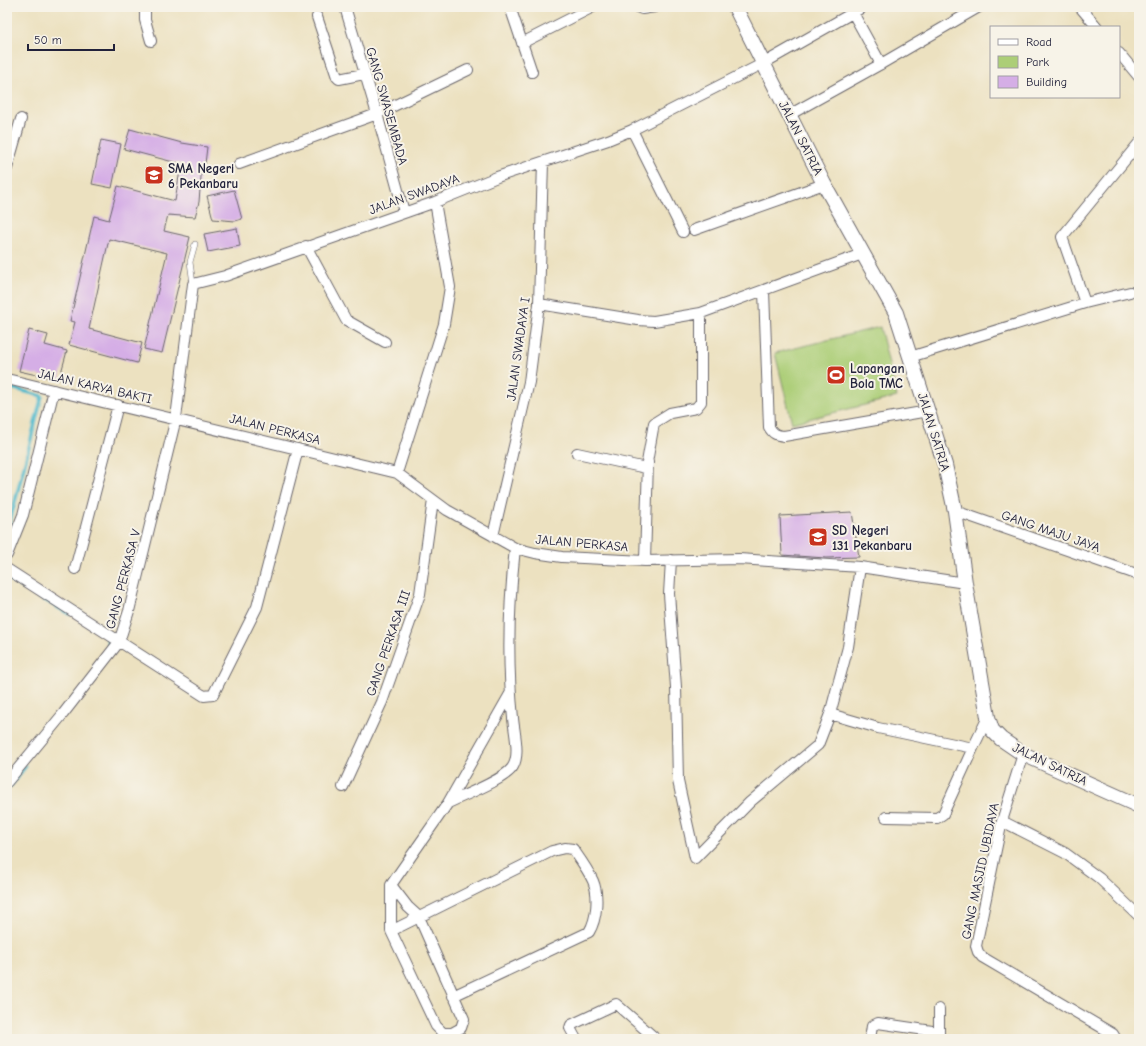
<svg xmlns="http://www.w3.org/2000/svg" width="1146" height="1046" font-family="'Comic Neue',sans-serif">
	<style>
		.green { fill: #acce77; stroke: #677859 }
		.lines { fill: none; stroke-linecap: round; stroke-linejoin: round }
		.stream { stroke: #4fb9cc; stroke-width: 3.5 }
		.building { fill: #d5aee6 }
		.lane-casing { stroke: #69656a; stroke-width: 6 }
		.street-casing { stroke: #69656a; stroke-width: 12 }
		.secondary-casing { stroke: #69656a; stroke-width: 16 }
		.lane { stroke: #fff; stroke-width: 5 }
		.street { stroke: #fff; stroke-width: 10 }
		.secondary { stroke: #fff; stroke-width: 14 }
		.labels { text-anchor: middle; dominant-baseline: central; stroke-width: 4; stroke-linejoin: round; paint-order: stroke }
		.street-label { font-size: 13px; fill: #22223b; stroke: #f7f3e8 }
		.poi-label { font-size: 13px; font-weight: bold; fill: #22223b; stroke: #f7f3e8; text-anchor: start }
	</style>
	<rect width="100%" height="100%" fill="#f7f3e8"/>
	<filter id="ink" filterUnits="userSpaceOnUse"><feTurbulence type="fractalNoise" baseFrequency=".025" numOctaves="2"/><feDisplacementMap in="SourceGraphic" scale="8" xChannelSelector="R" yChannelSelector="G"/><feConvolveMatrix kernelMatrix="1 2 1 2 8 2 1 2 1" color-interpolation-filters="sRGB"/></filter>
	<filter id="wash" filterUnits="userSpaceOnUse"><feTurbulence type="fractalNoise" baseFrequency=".012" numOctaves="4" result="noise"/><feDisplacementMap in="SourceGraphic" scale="16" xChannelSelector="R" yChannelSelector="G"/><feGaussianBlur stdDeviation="0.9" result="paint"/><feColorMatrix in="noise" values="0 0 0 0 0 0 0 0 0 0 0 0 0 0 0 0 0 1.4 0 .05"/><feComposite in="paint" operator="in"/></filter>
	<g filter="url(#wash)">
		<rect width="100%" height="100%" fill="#ece1c0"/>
		<path class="green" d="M880,327L897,397L792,423L775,353Z"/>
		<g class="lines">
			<path class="stream" d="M7,387L42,396L7,533
				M7,578L69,614
				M107,637L110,647L108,649
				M7,790L26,766"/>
		</g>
		<g id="blocks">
			<path class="building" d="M130,129L182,143L207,147L205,164H202L199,202L195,217L168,215L164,231L190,237L162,353L144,349L167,253L109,239L89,329L142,343L137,363L69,345L75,322L70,321L94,216L109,220L118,186L175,201L181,164L124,149Z
				M101,140L121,144L112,188L92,184Z
				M234,190L242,219L235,221L213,219L207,196Z
				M237,228L240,246L208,252L204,234Z
				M29,330L48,335L45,345L67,351L59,380L19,371Z
				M852,512L859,557L826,558L782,555L780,516Z"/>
		</g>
	</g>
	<g filter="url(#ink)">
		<use href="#blocks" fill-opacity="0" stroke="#69656a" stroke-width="1"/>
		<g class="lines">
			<defs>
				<path id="lane" d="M193,284L190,262L195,244"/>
				<path id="street" d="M145,7V20L151,41
					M345,7L377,114L404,212
					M510,7L532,72
					M637,7L642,9L655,7
					M1080,7L1097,27
					M853,13L881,64
					M317,17L337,77L339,79L364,74
					M522,43L593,7
					M1119,53L1139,77
					M789,115L881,64L979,7
					M632,130L683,232
					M239,164L377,114L468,70
					M7,168L21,119
					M694,230L824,184
					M306,246L346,320L385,342
					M764,291L769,427C773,434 776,435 784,436L928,411
					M1085,303L1062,237L1139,143
					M539,304L638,320L654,321L701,313L862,254
					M910,357L1085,303L1130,292
					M7,379L397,473L447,510L515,548L535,553L562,557L645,561L739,559L860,567L965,583
					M577,453L646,468L654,423L670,413L696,408L701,402V313
					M397,473L444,324L450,287L435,202
					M955,511L1139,575
					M493,536L529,382L539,304L543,162
					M7,555L23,515L54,390
					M671,560L669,594L676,687L678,781L695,858
					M645,561L648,462
					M7,569L204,696L213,695L257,607L298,449
					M75,569L118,405
					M830,714L878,728L973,748L988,717
					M1023,754L1002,821L976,946L978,952L982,957L1113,1034L1116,1039
					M7,782L63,714L119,642L129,611L176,418L193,284L225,276L435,202L497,177L608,140L632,130L764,63L863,7
					M343,787L382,702L420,594L433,500
					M448,803C464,795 502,781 512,768C521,756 514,732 513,718C507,662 509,603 515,548
					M886,817L937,818L943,814L973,748
					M1002,821L1065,853L1099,878L1138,915
					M695,858L750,802L818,745L830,714L848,647L860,567
					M391,885L408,907L419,917L464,1019L461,1028L452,1033H443L436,1026L391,931V885L448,803L510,694
					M391,931L552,851L565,848L573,849C580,859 588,870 593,881C599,895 597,919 589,932L453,996
					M576,1039L570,1028L571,1025L616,1004L656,1039
					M870,1039L872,1026L878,1023L939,1032
					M939,1039V1009"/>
				<path id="secondary" d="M735,7L824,184L896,313L945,465L955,511L965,583L988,717L992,730L1001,739L1023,754L1139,806"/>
			</defs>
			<use href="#lane" class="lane-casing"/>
			<use href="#street" class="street-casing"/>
			<use href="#secondary" class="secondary-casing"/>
			<use href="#lane" class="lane"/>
			<use href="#street" class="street"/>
			<use href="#secondary" class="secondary"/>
		</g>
	</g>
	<defs>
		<symbol id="school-square" viewBox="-11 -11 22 22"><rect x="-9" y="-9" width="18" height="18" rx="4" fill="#c8321e" stroke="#f7f3e8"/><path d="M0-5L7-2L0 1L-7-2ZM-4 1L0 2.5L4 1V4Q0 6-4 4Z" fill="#fff"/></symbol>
		<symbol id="stadium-square" viewBox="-11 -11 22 22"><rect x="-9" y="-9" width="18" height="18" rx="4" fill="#c8321e" stroke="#f7f3e8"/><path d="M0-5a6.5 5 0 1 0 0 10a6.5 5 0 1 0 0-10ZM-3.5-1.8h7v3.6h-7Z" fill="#fff"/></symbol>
	</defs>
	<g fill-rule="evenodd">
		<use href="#school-square" x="143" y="164" width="22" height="22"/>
		<use href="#stadium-square" x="825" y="364" width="22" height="22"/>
		<use href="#school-square" x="807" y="526" width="22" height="22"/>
	</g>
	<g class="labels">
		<g class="street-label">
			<text transform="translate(387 106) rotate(74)">GANG SWASEMBADA</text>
			<text transform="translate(801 138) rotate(63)">JALAN SATRIA</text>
			<text transform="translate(414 194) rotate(-20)">JALAN SWADAYA</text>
			<text transform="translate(518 349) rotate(-82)">JALAN SWADAYA I</text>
			<text transform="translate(95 386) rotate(13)">JALAN KARYA BAKTI</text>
			<text transform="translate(275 429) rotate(14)">JALAN PERKASA</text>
			<text transform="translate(934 432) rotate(73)">JALAN SATRIA</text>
			<text transform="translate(1051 531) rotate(19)">GANG MAJU JAYA</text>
			<text transform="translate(582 543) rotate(5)">JALAN PERKASA</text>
			<text transform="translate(123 579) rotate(-75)">GANG PERKASA V</text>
			<text transform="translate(388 643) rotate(-71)">GANG PERKASA III</text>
			<text transform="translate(1050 764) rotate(26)">JALAN SATRIA</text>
			<text transform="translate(980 871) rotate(-78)">GANG MASJID UBIDAYA</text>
		</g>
		<g class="poi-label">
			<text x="168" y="168">SMA Negeri<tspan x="168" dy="15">6 Pekanbaru</tspan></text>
			<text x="850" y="368">Lapangan<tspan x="850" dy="15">Bola TMC</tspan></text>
			<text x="832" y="530">SD Negeri<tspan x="832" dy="15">131 Pekanbaru</tspan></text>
		</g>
	</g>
	<rect width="1146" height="1046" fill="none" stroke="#f7f3e8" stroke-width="24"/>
	<rect x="990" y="26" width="130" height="72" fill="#f7f3e8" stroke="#a29fa3"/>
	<rect x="998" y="39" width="20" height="6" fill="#ffffff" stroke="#a29fa3"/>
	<text x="1026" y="46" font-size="12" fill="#22223b">Road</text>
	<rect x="998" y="56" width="20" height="12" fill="#acce77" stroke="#a29fa3"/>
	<text x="1026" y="66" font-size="12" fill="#22223b">Park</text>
	<rect x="998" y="76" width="20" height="12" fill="#d5aee6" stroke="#a29fa3"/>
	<text x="1026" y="86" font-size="12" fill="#22223b">Building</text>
	<path d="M28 44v6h86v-6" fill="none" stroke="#22223b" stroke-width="2"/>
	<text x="34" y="44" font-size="12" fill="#22223b" stroke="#f7f3e8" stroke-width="3" paint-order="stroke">50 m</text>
</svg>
